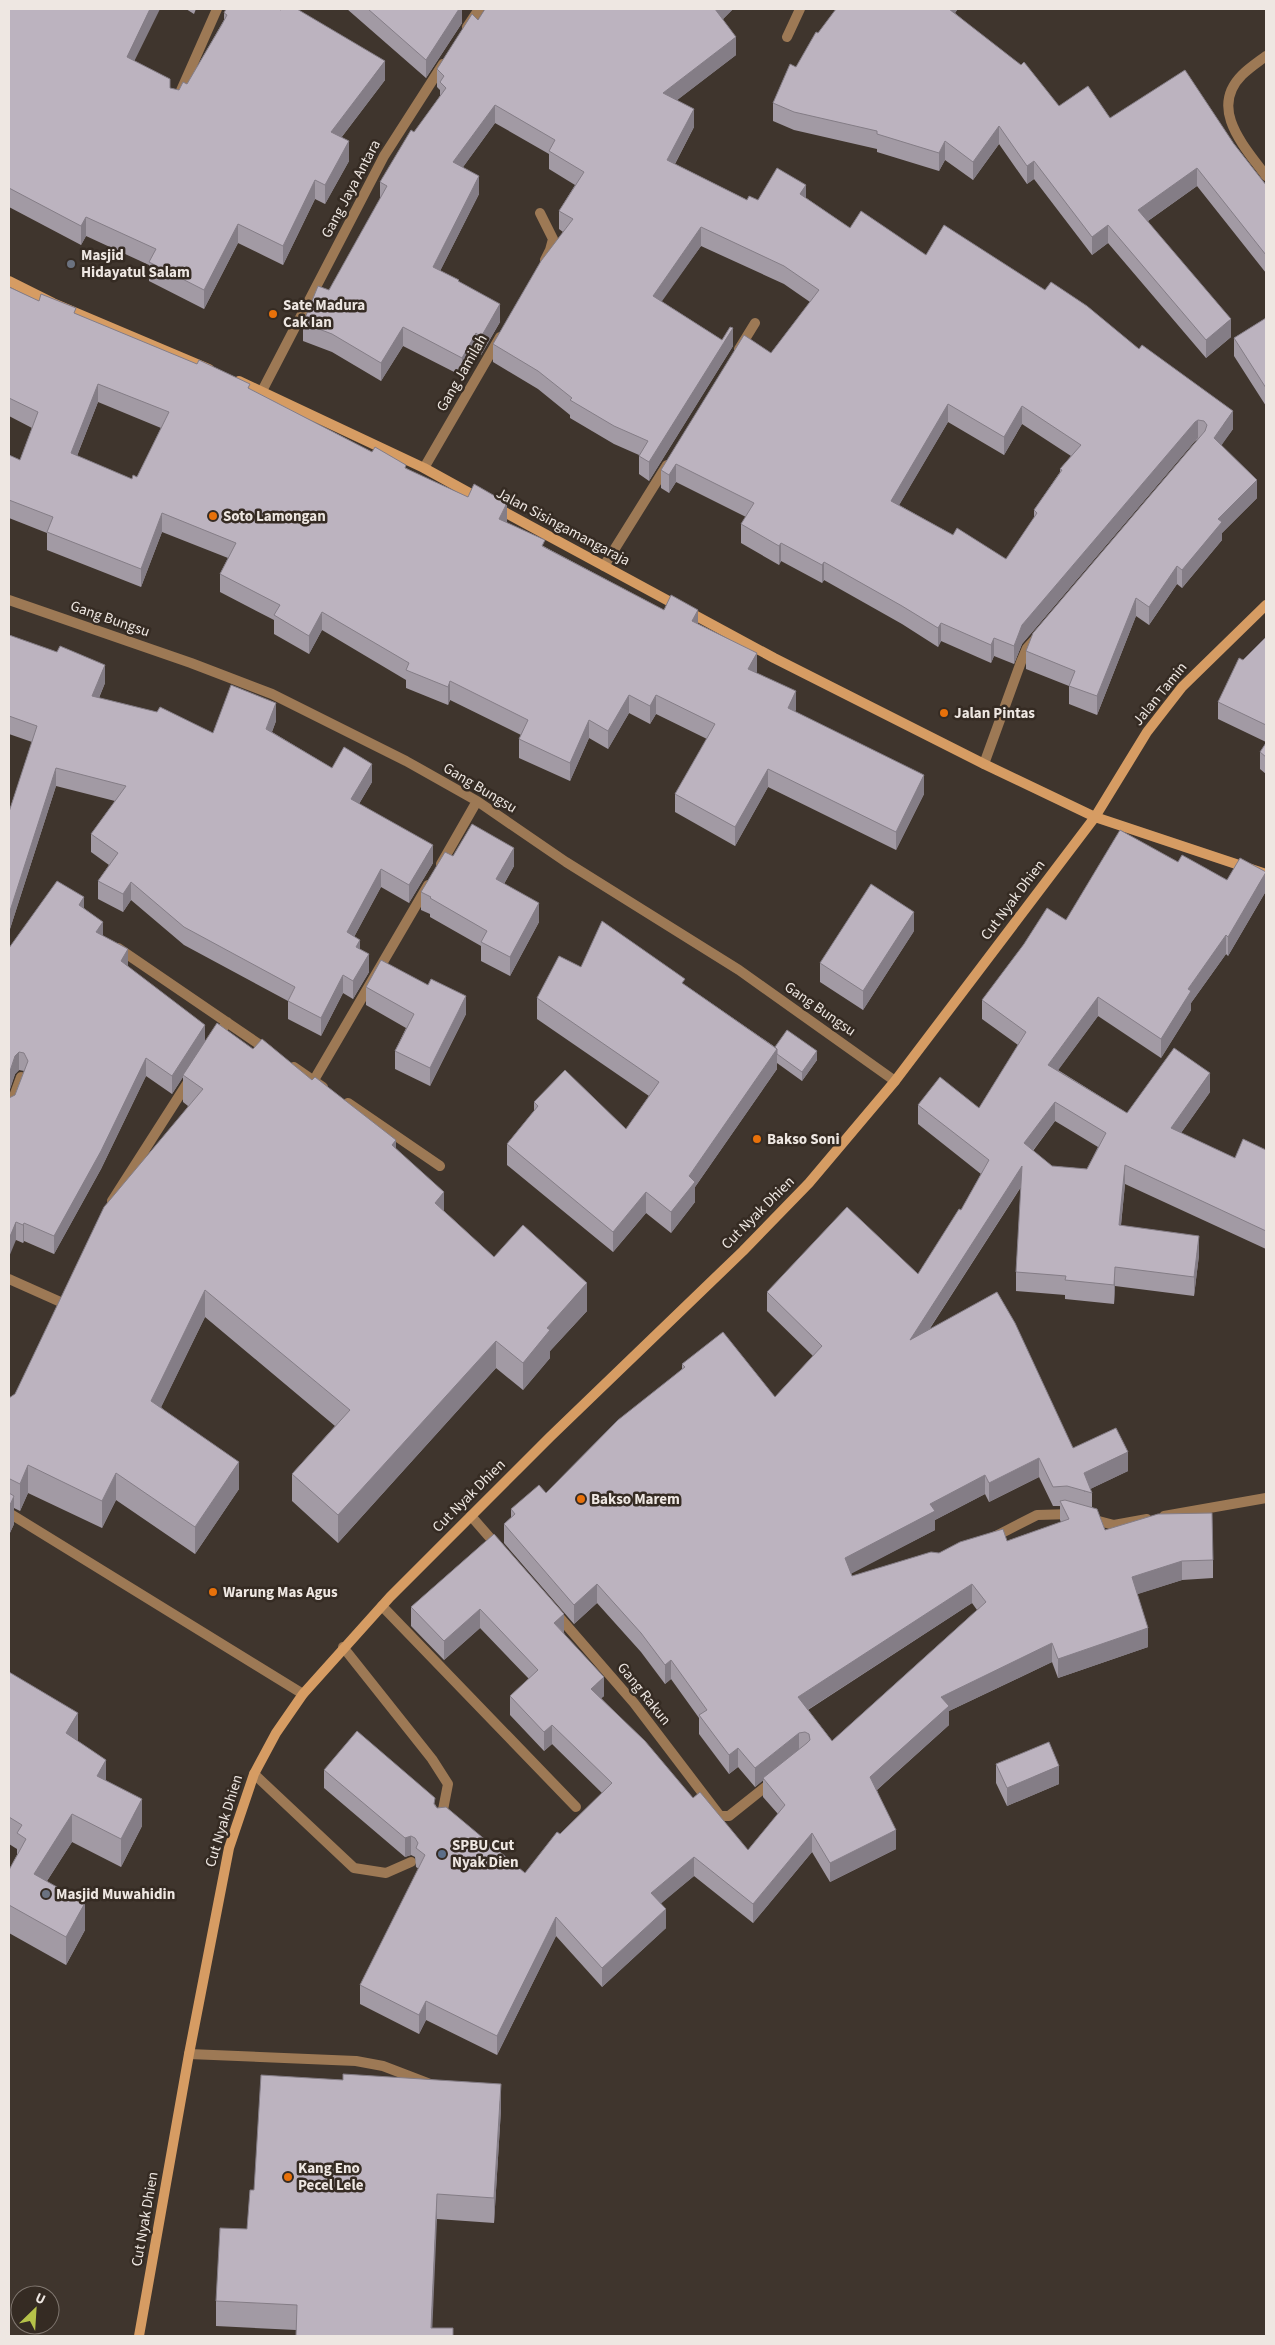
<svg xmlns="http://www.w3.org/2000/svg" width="1275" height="2345" font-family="'Source Sans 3',sans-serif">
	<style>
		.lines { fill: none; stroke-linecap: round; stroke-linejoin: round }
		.lane { stroke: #9d7955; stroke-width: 10 }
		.street { stroke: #9d7955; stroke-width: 10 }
		.secondary { stroke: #d69c63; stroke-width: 10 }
		.wall { fill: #a29aa4; fill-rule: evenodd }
		.shaded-wall { fill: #847d86 }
		.building { fill: #bcb3bf; stroke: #847d86; fill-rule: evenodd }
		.worship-dot { fill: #6b7280; stroke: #352b23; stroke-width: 2 }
		.food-dot { fill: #e8710a; stroke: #352b23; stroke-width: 2 }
		.service-dot { fill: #5c6f8a; stroke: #352b23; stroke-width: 2 }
		.labels { text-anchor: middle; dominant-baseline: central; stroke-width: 5; stroke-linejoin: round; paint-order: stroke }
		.street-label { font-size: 15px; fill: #eee7e2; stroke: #352b23 }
		.poi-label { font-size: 15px; font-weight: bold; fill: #eee7e2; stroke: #352b23; text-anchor: start }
	</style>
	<rect width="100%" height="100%" fill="#3f352d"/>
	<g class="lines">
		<path class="lane" d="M1266,56C1258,62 1249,68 1242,75C1208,109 1245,147 1266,176
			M343,1647L432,1759L448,1784L441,1820
			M254,1774L354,1868L386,1873L411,1862
			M189,2054L356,2061L383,2066L430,2084"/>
		<path class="street" d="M467,27L479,9
			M787,37L800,9
			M179,95L217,9
			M540,213L553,239L550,250L545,260
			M739,349L755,323
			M262,391L384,156L443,64
			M424,468L500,337
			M604,566L667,465
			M9,600L191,663L272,694L406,761L477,801L566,862L739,970L895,1081
			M984,764L1021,662L1027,648L1037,637
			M441,864L477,801
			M118,948L269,1051
			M216,1039L227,1022
			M294,1067L323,1087
			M314,1080L428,885
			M348,1103L440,1166
			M9,1110L21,1077
			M112,1201L190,1079
			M9,1279L65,1304
			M9,1513L303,1694
			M471,1516L498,1547
			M1164,1516L1266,1498
			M1091,1519L1114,1525L1147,1519
			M992,1538L1037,1515L1072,1514
			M382,1606L576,1807
			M555,1612L634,1703L720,1816H729L773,1781"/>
		<path class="secondary" d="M9,281L53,303L209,369
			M239,381L424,468L482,500
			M497,508L774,658L984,764L1095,817L1266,874
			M139,2336L189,2054L229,1848L254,1774L276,1733L303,1694L390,1597L550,1437L743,1251L809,1183L895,1081L1095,817L1147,732L1182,687L1266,605"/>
	</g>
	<path class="wall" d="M9,9L134,61L170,88L179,90L187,84L224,20V13L385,80L341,138L349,161L325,204L315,199L283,265L238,243L204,309L149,281V265L86,236L81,245L9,207Z
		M186,9H196L194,14Z
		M347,9H462V23L426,78Z
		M485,9H733L723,19L736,55L677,100L694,127L675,164L747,200H758L806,198L850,228L926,255L1233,429L1221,445L1257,498L1222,533V540L1182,588L1177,584L1149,625L1136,616L1097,715L1069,704V686L1026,669V651L1199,439L1195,441L1022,644L1014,664L994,656L991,663L941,641L938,647L902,624L824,580L822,583L781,561L779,565L741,543V524L746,517L676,482L669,493L661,488V470L771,353L810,302L784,284L701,246L661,301L722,340L733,346L649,481L639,474V455L614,444L570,418V415L538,389L493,362V344L563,232L559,229V211L575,185L549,169V154L495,123L463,167L479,194L440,271L459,282L500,322L481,355L476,352L462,376L403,346L381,381L332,352L303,341V323L329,290L380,200V182L440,96V90L437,87V69L478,20ZM948,422L1004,455L1022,424L1071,456L1060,469V472L1034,510V518L1006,559L953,535L899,505Z
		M957,9V10L955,13L1059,106L1110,118L1234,144L1266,185V273L1197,186L1148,221L1231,337L1206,358L1108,243L1092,255L1034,179L1027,184L999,144L973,180L945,160L939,171L877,152V149L794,130L773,121V103L818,33Z
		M9,287L39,301L76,314L250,389L372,452L406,468L507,521V523L545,547L664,610L698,624L757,671L756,673L796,709L795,712L924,794L896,850L768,787L735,846L675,812V794L707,739L656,714L650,724L629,713L608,749L589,738L570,781L519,758V739L521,735L450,700L448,705L406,688V680L322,630L309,654L274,634V620L220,592V574L228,558L162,532L141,587L47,550V533L9,518V455L20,460L32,428L9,416ZM98,402L161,428L137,477L132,479L77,456Z
		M1266,318V406L1234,356V338Z
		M9,624L10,635L105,683L99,698L213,733L276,721L272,732L332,768L372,782L359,804L433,863L409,903L381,887L354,937L369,972L353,999L343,993L321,1036L288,1019V1001L184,945L131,900L123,912L98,899V881L109,865L91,852V834L115,801L56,786L9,932V812L32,742L9,734Z
		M1266,637V742L1218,719V702L1243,660Z
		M1266,743V774L1260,769V752Z
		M453,856L514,866L504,884L539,922L510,976L481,961V946L430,917V914L421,910V892Z
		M1178,862L1227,880L1266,891L1228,956L1226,954L1191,1003V1010L1161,1058L1098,1016L1058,1070L1127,1113L1210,1092L1181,1133L1235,1158L1266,1150V1249L1125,1184L1121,1225L1199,1255L1194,1296L1115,1286L1114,1304L1065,1299V1295L1016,1291V1272L1021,1187L929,1330L1073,1448L1128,1471L1090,1489L1092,1493V1507L1105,1530L1213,1560V1578L1182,1580L1137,1594L1148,1647L1058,1678L1052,1662L949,1711V1725L877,1790L896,1849L830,1882L812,1852L753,1923L694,1876L661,1903L666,1928L602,1987L556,1936L497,2055L426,2020L419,2034L360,2004V1985L419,1869L416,1867L415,1857L411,1855L405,1857L324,1788V1770L435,1804L437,1808L525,1873L560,1834L602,1793L552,1744L544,1751L510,1715V1696L529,1679L480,1628L444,1660L411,1626V1607L494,1534L564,1633L604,1696L601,1698L693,1798L748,1850L778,1814L763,1797V1780L755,1787L738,1767L729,1774L699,1734V1718L671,1679L665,1684L641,1652L597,1603L574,1624L504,1543V1524L511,1518V1509L546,1493L682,1369V1364L775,1397L813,1356L767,1311V1292L918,1274L961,1210L981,1174L918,1124V1105L979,1108L1018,1045L982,1019V1000L1066,920ZM1055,1121L1098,1147L1087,1169L1052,1166L1033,1151ZM1039,1477L1053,1506H1060V1520L1061,1522L1007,1541L852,1576L851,1573L935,1530V1520L985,1494L989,1502ZM972,1603L977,1610L832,1741L808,1710Z
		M84,908L103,936L128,966L205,1041L396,1149L444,1211L494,1257L587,1311L550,1351V1358L523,1390L496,1368L338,1543L292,1501V1474L335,1426L205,1317L161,1407L239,1489L195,1554L116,1500L102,1528L28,1493L20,1511L14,1508V1524L9,1535V1398L15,1394L188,1106L183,1102V1077L172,1094L146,1076L101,1169L54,1254L24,1241L23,1243L16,1240L15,1095L24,1071L19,1070L15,1074L9,1092V948Z
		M914,931L863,1010L820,982V963Z
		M581,967L685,985L775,1047L817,1060L802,1081L777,1063V1069L695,1187V1202L671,1233L646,1213L613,1252L507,1165V1144L534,1111V1102L626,1129L649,1096L537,1019V998Z
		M428,985L466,1014L430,1086L395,1069V1051L406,1028L366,1005V987Z
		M9,1672L78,1740L77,1741L106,1781L142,1826L121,1867L72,1842L47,1881L85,1930L66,1965L9,1933V1870L17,1855V1849L9,1844Z
		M996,1764L1059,1784L1007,1806L996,1783Z
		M501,2109L494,2223L437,2219L296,2330L216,2326V2301L247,2229L254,2190Z"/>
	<path class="shaded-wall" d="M150,9H160L127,76V57Z
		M459,9H462V23L426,78V60Z
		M715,9H733L715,27Z
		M946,9H957V10L946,25Z
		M736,37V55L663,111V93Z
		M385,61V80L331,151V132Z
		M495,105V123L453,181V162Z
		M694,109V127L667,179V160Z
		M999,126V144L973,180V162Z
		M349,141V161L325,204V185Z
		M945,141V160L939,171V153Z
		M1034,161V179L1027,184V166Z
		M1197,168V186L1138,228V210Z
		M479,176V194L433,285V267Z
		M315,180V199L283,265V246Z
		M806,185V203L800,194Z
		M86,217V236L81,245V226Z
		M238,224V243L204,309V290Z
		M1108,225V243L1092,255V237Z
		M701,227V246L653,314V296Z
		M500,304V322L481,355V337Z
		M1231,319V337L1206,358V340Z
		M403,327V346L381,381V363Z
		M733,328V346L649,481V462Z
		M476,333V352L462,376V358Z
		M98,384V402L71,471V453Z
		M948,404V422L891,519V501Z
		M1022,406V424L1004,455V437Z
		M1233,411V429L1214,456V438Z
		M1198,420V438L1195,441L1022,644L1014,664V646L1022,625L1195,422Z
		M676,464V482L669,493V475Z
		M1257,480V498L1222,533V540L1182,588V570L1218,519Z
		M507,503V521L499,537V519Z
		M162,513V532L141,587V569Z
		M781,543V561L779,565V546Z
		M824,562V580L822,583V565Z
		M1177,566V584L1149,625V607Z
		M1136,598V616L1097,715V696Z
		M698,610V628L692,621Z
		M322,612V630L309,654V636Z
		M941,623V641L938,647V628Z
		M10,624V642L9,645V627Z
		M994,638V656L991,663V645Z
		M757,653V671L748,688V669Z
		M105,665V683L92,714V696Z
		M450,681V700L448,705V687Z
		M796,691V709L788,727V708Z
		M629,695V713L608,749V731Z
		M656,695V714L650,724V706Z
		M276,703V721L266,747V729Z
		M589,720V738L570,781V763Z
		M372,764V782L351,817V799Z
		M56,768V786L9,932V914Z
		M768,769V787L735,846V827Z
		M924,775V794L896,850V832Z
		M433,845V863L409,903V885Z
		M514,848V866L496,898V879Z
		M381,869V887L347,950V932Z
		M1266,872V891L1228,956V937Z
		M131,882V900L123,912V894Z
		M84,897V914L79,905Z
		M539,903V922L510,976V957Z
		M914,912V931L863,1010V991Z
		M103,922V940L96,932Z
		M1226,935V954L1191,1003V1010L1161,1058V1039L1188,989Z
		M360,940V958L356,947Z
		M128,949V967L121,961Z
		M369,954V972L353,999V981Z
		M343,975V993L321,1036V1018Z
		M466,996V1014L430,1086V1068Z
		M1098,997V1016L1048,1084V1065Z
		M205,1025V1043L183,1075V1077L172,1094V1076Z
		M777,1049V1069L695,1187V1202L671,1233V1212L689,1176Z
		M817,1051V1060L802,1081V1072Z
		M19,1052V1070L15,1074L9,1092V1074L15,1056Z
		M146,1058V1076L101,1169L54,1254V1236Z
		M1210,1073V1092L1171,1147V1128Z
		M1055,1102V1121L1024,1162V1143Z
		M396,1140V1167L392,1145Z
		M1125,1165V1184L1119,1244V1225Z
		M1022,1166V1185L910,1359V1340Z
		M444,1192V1219L435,1203Z
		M646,1192V1213L613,1252V1232Z
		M16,1222V1240L9,1257V1239Z
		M24,1223V1241L23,1243V1225Z
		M1199,1236V1255L1194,1296V1277Z
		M1115,1267V1286L1114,1304V1285Z
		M587,1283V1311L550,1351V1358L523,1390V1363L547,1328Z
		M205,1290V1317L151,1428V1401Z
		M496,1341V1368L338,1543V1515Z
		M1128,1452V1471L1084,1492V1473Z
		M1039,1458V1477L989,1502V1483Z
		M239,1462V1489L195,1554V1527Z
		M28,1465V1493L20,1511V1484Z
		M116,1473V1500L102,1528V1501Z
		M985,1475V1494L935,1520V1530L845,1577V1558L930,1504Z
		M9,1479H10V1505L14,1496V1524L9,1535Z
		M1182,1561V1580L1132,1596V1577Z
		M597,1584V1603L574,1624V1605Z
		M972,1584V1603L798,1716V1697Z
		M480,1609V1628L444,1660V1641Z
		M564,1614V1633L554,1623Z
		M1148,1628V1647L1058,1678V1659Z
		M1052,1643V1662L949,1711V1725L870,1796V1777L941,1697Z
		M671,1660V1679L665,1684V1665Z
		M604,1677V1696L591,1708V1689Z
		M78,1713V1740L66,1761V1733Z
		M552,1725V1744L544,1751V1732Z
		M799,1733V1752L755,1787V1768Z
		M738,1748V1767L729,1774V1755Z
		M106,1760V1787L97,1776Z
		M1059,1766V1784L1007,1806V1788Z
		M142,1799V1826L121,1867V1839Z
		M72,1814V1842L34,1901V1874Z
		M896,1830V1849L830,1882V1863Z
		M812,1833V1852L753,1923V1904Z
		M411,1836V1855L405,1857V1838Z
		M694,1857V1876L651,1912V1893Z
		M85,1903V1930L66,1965V1937Z
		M666,1909V1928L602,1987V1968Z
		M556,1917V1936L497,2055V2036Z
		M426,2001V2020L419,2034V2015Z
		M501,2084V2109L494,2223V2198Z
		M437,2194V2219L432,2336L431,2328Z"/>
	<path class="building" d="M9,9H150L127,57L170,79V88L179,90L183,82L187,84L221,26L227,15L224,13L226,9H279L281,10V9H297L385,61L331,132L349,141L325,185L315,180L283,246L238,224L204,290L149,262L156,249L86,217L81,226L9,188Z
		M368,9H459L426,60Z
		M485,9H715L736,37L663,93L694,109L667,160L747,200L749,196L758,200L777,168L806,185L800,194L850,228L861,211L926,255L944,225L1045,290L1051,282L1087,306L1139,349L1142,345L1233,411L1214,438L1257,480L1218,519L1222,522L1182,570L1177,566L1149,607L1136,598L1097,696L1069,686L1075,671L1026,651L1033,633L1205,431L1207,425L1204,421L1198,420L1195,422L1022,625L1014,646L994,638L991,645L941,623L938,628L902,606L824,562L822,565L781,543L779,546L741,524L754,503L676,464L669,475L661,470L744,335L771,353L819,290L784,266L701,227L653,296L722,340L730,327L733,328L649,462L639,456L648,441L614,426L570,400L572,398L538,371L493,344L541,261L573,219L559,211L584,172L549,151L555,140L495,105L453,162L479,176L433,267L459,280L458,281L500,304L481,337L476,333L462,358L403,327L381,363L332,334L303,323L318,286L329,290L387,186L380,182L411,130L414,132L446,88L440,82L444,76L437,69L472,14L478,20ZM948,404L1004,437L1022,406L1081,445L1060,469L1062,470L1034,510L1037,513L1006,559L957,528L953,535L891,501Z
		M836,9H949L1021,65L1024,62L1059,106L1088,86L1110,118L1185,70L1234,144L1266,185V255L1197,168L1138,210L1231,319L1206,340L1108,225L1092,237L1034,161L1027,166L999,126L973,162L945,141L939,153L877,134V131L794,112L773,103L790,64L796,67L816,32L818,33Z
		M9,287L39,301L41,294L76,308L74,313L197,364L199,360L250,384L248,388L372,452L375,447L406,465L405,468L468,497L474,484L507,503L499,519L545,540L542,546L664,610L671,595L698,610L692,621L757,653L748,669L796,691L788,708L924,775L896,832L768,769L735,827L675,794L715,724L656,695L650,706L629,695L608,731L589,720L570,763L519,739L528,720L450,681L448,687L406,670L409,663L322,612L309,636L274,615L280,605L220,574L236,543L162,513L141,569L47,532L53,517L9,500V455L20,460L38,412L9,398ZM98,384L169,412L137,477L133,475L132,479L71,453Z
		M1266,318V388L1234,338Z
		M9,635L57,652L60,646L105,665L92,696L157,712L160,707L213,733L231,685L276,703L266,729L332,768L344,747L372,764L351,799L433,845L409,885L381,869L347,932L360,940L356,947L369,954L353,981L343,975L321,1018L288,1001L295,987L184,927L131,882L123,894L98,881L118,853L91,834L126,786L56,768L9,914V812L37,726L9,716Z
		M1266,637V725L1218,702L1239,658L1243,660Z
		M1266,743V757L1260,752Z
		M472,824L514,848L496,879L539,903L510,957L481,942L487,931L430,898L431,897L421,892L445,852L453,856Z
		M1120,830L1178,862L1182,855L1227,880L1240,858L1266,872L1228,937L1226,935L1188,989L1191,991L1161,1039L1098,997L1048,1065L1127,1113L1174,1048L1210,1073L1171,1128L1235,1158L1243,1139L1266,1150V1231L1125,1165L1119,1225L1199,1236L1194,1277L1115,1267L1114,1285L1065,1280L1066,1276L1016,1272L1022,1166L910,1340L997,1292L1015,1323L1073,1448L1116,1428L1128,1452L1084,1473L1092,1493L1067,1486L1053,1487L1039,1458L989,1483L985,1475L930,1504L935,1511L845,1558L852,1576L931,1552L939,1553L960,1542L1003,1529L1007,1541L1069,1519L1060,1501L1065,1500L1097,1509L1105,1530L1158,1514L1212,1513L1213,1560L1182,1561L1132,1577L1148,1628L1058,1659L1052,1643L941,1697L949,1706L870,1777L896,1830L830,1863L812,1833L753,1904L694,1857L651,1893L666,1909L602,1968L556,1917L497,2036L426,2001L419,2015L360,1985L425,1855L416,1848L418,1843L415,1838L411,1836L405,1838L324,1770L357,1731L435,1798L434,1804L437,1808L446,1807L525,1873L557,1832L560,1834L612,1783L552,1725L544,1732L510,1696L538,1670L480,1609L444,1641L411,1607L494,1534L564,1614L554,1623L604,1677L591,1689L645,1741L693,1798L700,1792L748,1850L785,1805L763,1778L807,1743L810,1740L809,1734L805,1732L799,1733L755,1768L738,1748L729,1755L699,1715L707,1710L671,1660L665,1665L641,1633L597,1584L574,1605L504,1524L515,1514L511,1509L539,1485L546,1493L618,1420L685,1367L682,1364L723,1332L775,1397L822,1346L767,1292L847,1207L918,1274L959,1209L961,1210L989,1160L918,1105L940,1077L979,1108L1026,1032L982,1000L1024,944L1047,908L1066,920ZM1055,1102L1106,1133L1087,1169L1052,1166L1024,1143ZM972,1584L986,1602L832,1741L798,1697Z
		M57,881L84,897L79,905L103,922L96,932L128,949L121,961L205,1025L172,1076L146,1058L101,1151L54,1236L24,1223L23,1225L16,1222L9,1239V1098L15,1095L28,1061L24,1053L19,1052L15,1056L9,1074V948Z
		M871,884L914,912L863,991L820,963Z
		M602,921L685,979L682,983L777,1049L689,1176L695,1182L671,1212L646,1192L613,1232L507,1144L538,1106L534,1102L565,1070L626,1129L659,1082L537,998L559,956L581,967Z
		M381,960L428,985L431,979L466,996L430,1068L395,1051L414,1014L366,987Z
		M217,1023L253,1049L262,1039L312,1080L315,1077L396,1140L392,1145L444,1192L435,1203L494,1257L523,1225L587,1283L547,1328L550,1330L523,1363L496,1341L338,1515L292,1474L350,1410L205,1290L151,1401L239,1462L195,1527L116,1473L102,1501L28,1465L20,1484L10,1479H9V1398L15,1394L104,1207L203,1089L183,1075Z
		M787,1030L817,1051L802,1072L777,1054V1049L775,1047Z
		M9,1493L14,1496L9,1507Z
		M9,1672L78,1713L66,1733L106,1760L97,1776L142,1799L121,1839L72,1814L34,1874L85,1903L66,1937L9,1905V1870L26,1839L17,1833L22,1825L9,1817Z
		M1049,1742L1059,1766L1007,1788L996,1764Z
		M343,2074L501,2084L494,2198L437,2194L431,2328H453V2336H296L297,2305L216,2301L220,2228L247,2229L250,2190H254L261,2075L343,2080Z"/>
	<g class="worship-dot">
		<circle cx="71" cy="264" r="5"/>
		<circle cx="46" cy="1894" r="5"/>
	</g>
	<g class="food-dot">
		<circle cx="273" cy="314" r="5"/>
		<circle cx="213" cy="516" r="5"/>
		<circle cx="944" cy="713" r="5"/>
		<circle cx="757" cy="1139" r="5"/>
		<circle cx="581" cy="1499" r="5"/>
		<circle cx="213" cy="1592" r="5"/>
		<circle cx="288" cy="2177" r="5"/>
	</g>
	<circle class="service-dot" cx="442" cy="1854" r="5"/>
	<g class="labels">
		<g class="street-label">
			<text transform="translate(351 189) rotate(-62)">Gang Jaya Antara</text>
			<text transform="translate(462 373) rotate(-60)">Gang Jamilah</text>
			<text transform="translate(563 527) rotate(28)">Jalan Sisingamangaraja</text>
			<text transform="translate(110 619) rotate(19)">Gang Bungsu</text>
			<text transform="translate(1160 694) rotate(-51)">Jalan Tamin</text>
			<text transform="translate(480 788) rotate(31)">Gang Bungsu</text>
			<text transform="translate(1013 900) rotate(-53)">Cut Nyak Dhien</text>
			<text transform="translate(820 1009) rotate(35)">Gang Bungsu</text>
			<text transform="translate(758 1213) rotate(-45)">Cut Nyak Dhien</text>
			<text transform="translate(469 1496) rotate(-45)">Cut Nyak Dhien</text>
			<text transform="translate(644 1694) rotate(51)">Gang Rakun</text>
			<text transform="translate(224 1821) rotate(-73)">Cut Nyak Dhien</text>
			<text transform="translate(145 2219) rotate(-80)">Cut Nyak Dhien</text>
		</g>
		<g class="poi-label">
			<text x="81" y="255">Masjid<tspan x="81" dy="17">Hidayatul Salam</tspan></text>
			<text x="283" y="305">Sate Madura<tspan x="283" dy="17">Cak Ian</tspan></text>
			<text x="223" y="516">Soto Lamongan</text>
			<text x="954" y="713">Jalan Pintas</text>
			<text x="767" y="1139">Bakso Soni</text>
			<text x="591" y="1499">Bakso Marem</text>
			<text x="223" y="1592">Warung Mas Agus</text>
			<text x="452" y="1845">SPBU Cut<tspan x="452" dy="17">Nyak Dien</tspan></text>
			<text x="56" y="1894">Masjid Muwahidin</text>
			<text x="298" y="2168">Kang Eno<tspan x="298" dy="17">Pecel Lele</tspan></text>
		</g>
	</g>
	<rect width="1275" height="2345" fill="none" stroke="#eee7e2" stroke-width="20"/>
	<g transform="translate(35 2310) rotate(25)"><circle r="24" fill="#352b23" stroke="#7f766f"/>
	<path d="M0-4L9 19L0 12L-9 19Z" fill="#b6c249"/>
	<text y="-8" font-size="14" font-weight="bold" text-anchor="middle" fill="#eee7e2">U</text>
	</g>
</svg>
